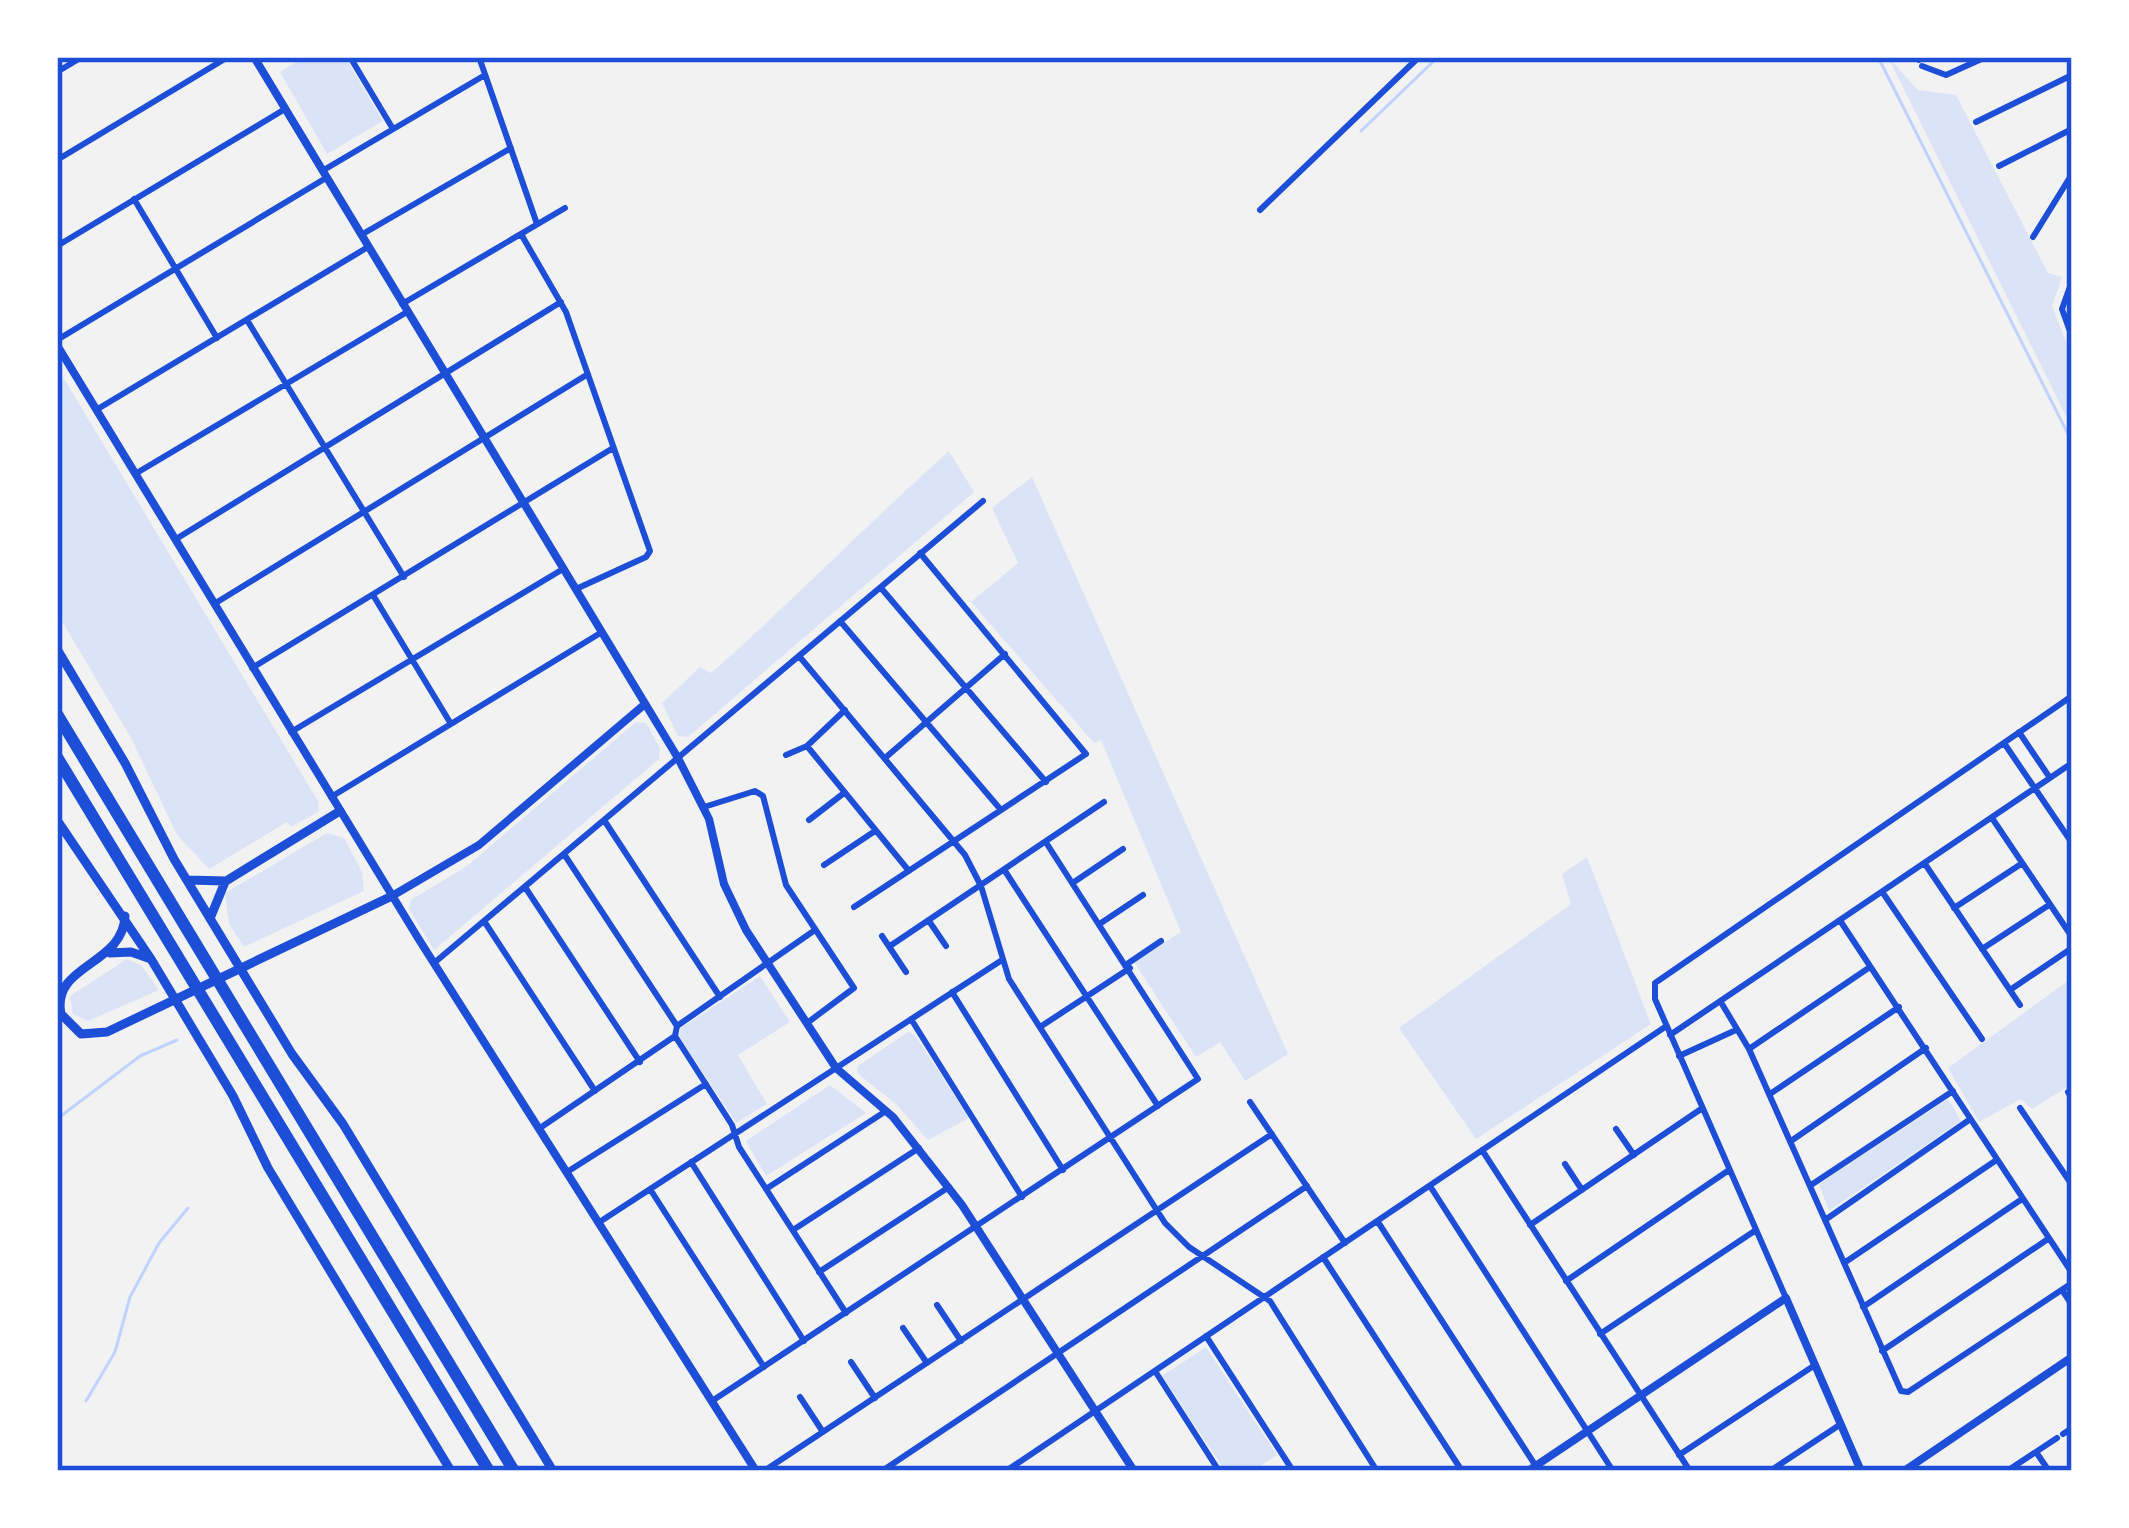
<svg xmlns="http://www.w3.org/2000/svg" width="2129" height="1528" font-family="Ubuntu,sans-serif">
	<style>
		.green { fill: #dbe4f7 }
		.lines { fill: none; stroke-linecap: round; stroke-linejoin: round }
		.stream { stroke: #bfd3fe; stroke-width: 3 }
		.minor { stroke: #1d4ed8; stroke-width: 6 }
		.tertiary { stroke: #1d4ed8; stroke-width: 8 }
		.secondary { stroke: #1d4ed8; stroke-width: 9 }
		.motorway { stroke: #1d4ed8; stroke-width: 12 }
		.neatline { fill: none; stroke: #1d4ed8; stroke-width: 4.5 }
	</style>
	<rect width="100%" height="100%" fill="#f2f2f2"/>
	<path class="green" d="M305,57H345L383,121L327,154L280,72Z
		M1888,57L1918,90L1956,95L2048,273L2062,277L2052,306L2069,349L2072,428Z
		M57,367L318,801L319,811L291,827L287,822L209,869L177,835L131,738L57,613Z
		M949,451L974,492L688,737L678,736L662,703L700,667L711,673C793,601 866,525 949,451Z
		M1032,477L1288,1054L1245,1081L1220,1042L1196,1057L1134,962L1181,932L1101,740L1094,743L971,602L1018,563L992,508Z
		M636,722L646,723L660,748L659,759L434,950L409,909L411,900L467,866Z
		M327,833L344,838L362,872L364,891L244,947L229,924L225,893Z
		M1587,857L1651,1024L1476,1139L1399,1028L1571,904L1562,874Z
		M127,959L141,965L159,990L88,1021L73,1014L70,996Z
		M760,976L790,1022L738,1055L767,1104L736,1123L679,1036L681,1028Z
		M2072,978V1073L2067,1076L2072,1084L2032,1109L2021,1099L1979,1122L1948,1068Z
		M908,1032L915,1035L969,1118L928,1140L896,1104L857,1073L858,1066Z
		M830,1085L866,1113L766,1176L746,1141Z
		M1948,1099L1961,1121L1829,1211L1819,1184Z
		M1206,1347L1277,1455L1253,1471H1225L1162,1376Z"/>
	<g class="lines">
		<path class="stream" d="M1878,57L2072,442
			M1361,131L1438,57
			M57,1119L140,1056L177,1040
			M86,1401L115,1352L130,1297L159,1243L188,1208"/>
		<path class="minor" d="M350,57L393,129
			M479,57L537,224
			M1918,57L1919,60
			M1922,66L1946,75L1986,57
			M57,72L82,57
			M1976,122L2072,75
			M57,160L228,57
			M1999,166L2072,129
			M322,171L485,75
			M134,199L217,338
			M1260,210L1419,57
			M521,234L566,312L650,551L646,557L576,589
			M361,235L511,148
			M2033,237L2072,174
			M57,246L285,109
			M2072,281L2062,309L2072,337
			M402,304L565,208
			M247,320L404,577
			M57,340L326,178
			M96,410L368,247
			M135,474L407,312
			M176,539L561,302
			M881,588L1046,782
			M373,595L451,724
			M214,604L588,374
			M840,621L1001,810
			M799,656L965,855L981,886L1009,979L1165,1223L1189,1247L1270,1301L1377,1471
			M252,668L613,448
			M291,732L563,569
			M2019,732L2050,778
			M2004,743L2072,843
			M807,746L909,871
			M786,755L807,746L845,710
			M885,758L1005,654
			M331,797L602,632
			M704,807L755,791L763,796L786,885L854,988L807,1023
			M1992,818L2072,937
			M604,820L720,997
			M809,820L844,793
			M564,854L677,1026
			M1925,864L2020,1005
			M824,865L875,831
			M1005,871L1158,1106
			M1074,882L1123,849
			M525,887L640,1062
			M1883,893L1982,1039
			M854,907L1086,754L920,553
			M1954,908L2021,864
			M484,921L595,1091
			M929,921L946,946
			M1841,922L2072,1273
			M1101,923L1143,895
			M882,936L906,972
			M890,946L1104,802
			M1982,949L2049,905
			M434,963L983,501
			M1127,964L1161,941
			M2010,990L2072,948
			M952,992L1063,1170
			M1722,1004L1749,1049L1901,1391L1908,1392L2072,1283
			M911,1019L1022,1197
			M677,1026L675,1036L732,1125L739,1147L846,1313
			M677,1026L815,930
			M1040,1027L1130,968
			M1670,1035L2072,763
			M1749,1049L1870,967
			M1679,1056L1736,1030
			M2068,1092L2072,1099
			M1770,1094L1899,1007
			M1250,1102L1345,1243
			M2020,1108L2072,1185
			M540,1128L675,1036
			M1616,1129L1634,1155
			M1791,1141L1926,1048
			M1482,1150L1690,1471
			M691,1162L804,1341
			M1565,1164L1582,1190
			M567,1172L706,1084
			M1811,1185L1953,1091
			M1430,1186L1613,1471
			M650,1189L764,1367
			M766,1189L886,1111
			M1825,1220L1969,1120
			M1378,1222L1539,1471
			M598,1223L1002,960
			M1530,1225L1701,1109
			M793,1230L919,1148
			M1323,1257L1462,1471
			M1844,1263L1995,1161
			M819,1272L949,1187
			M1566,1281L1729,1170
			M2062,1290L2072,1305
			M1786,1298L1655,999V983L2072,696
			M937,1305L961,1341
			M1863,1307L2022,1199
			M903,1328L927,1363
			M1600,1334L1756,1230
			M1206,1336L1293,1471
			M1882,1351L2048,1239
			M851,1362L875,1398
			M1155,1371L1219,1471
			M800,1397L823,1432
			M712,1401L1198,1079L1047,844
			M2063,1434L2072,1428
			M2036,1452L2049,1471
			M1679,1455L1815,1365
			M764,1471L1272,1134
			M882,1471L1307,1186
			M1006,1471L1665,1027
			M1770,1471L1841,1424
			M2007,1471L2057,1438"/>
		<path class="tertiary" d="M254,57L678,758L709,819L724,884L746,930L836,1068L893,1117L962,1205L1134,1471
			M57,345L418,938L756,1471
			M392,896L479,845L645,704
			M1528,1471L1786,1298L1861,1471
			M1904,1471L2072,1357"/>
		<path class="secondary" d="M57,649L125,763L174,859L292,1054L343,1124L553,1471
			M57,820L151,959L233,1096L268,1168L451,1471
			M187,880L226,881L340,811
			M125,916C123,966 51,964 61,1014L81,1034L107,1032L392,896
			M211,916L225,882
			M110,953L131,952L151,959"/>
		<path class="motorway" d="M57,714L514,1471
			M57,757L489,1471"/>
	</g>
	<rect width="2129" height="1528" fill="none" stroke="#ffffff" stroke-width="120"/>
	<rect x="60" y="60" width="2009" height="1408" class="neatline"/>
</svg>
